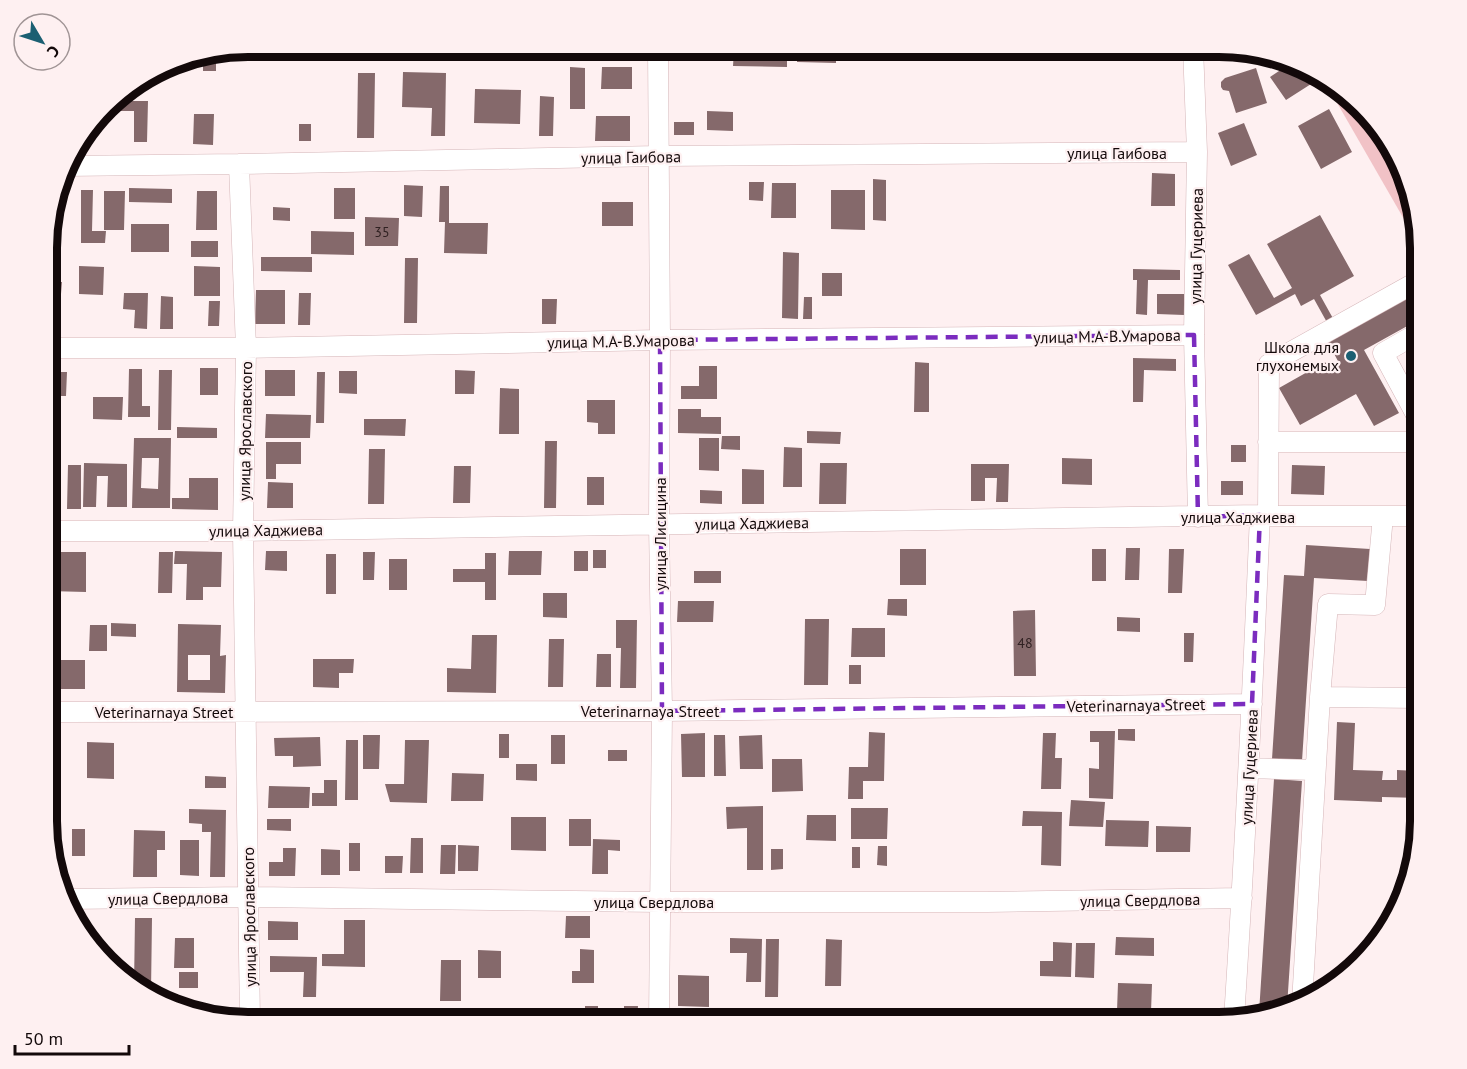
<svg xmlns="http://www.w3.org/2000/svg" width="1467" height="1069" font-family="'PT Sans',sans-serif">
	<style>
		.green { fill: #f1c2c6 }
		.building { fill: #85696b; fill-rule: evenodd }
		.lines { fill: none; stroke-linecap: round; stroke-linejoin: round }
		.minor-casing { stroke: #d5b5b8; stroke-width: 21 }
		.minor { stroke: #fff; stroke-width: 20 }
		.marked { fill: none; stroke: #7b2cbf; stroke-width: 4.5; stroke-dasharray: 12 8; stroke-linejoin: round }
		.poi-dot { fill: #1b5f72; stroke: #fef0f1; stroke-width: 2 }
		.labels { text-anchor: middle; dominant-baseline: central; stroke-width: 4.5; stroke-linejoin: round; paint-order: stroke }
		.number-label { font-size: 14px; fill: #302122 }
		.street-label { font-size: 16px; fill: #13090a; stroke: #fef0f1 }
		.poi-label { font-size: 16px; fill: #13090a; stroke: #fef0f1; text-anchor: end }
		.rim { fill: none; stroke: #13090a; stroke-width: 8 }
	</style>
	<rect width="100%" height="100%" fill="#fef0f1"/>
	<path class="green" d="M1342,88L1400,159L1420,235V247L1332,94Z"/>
	<path class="building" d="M797,47H836V63L797,62Z
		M734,50L787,51V67L733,66Z
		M212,54H216V71H203V55Z
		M1294,61L1322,77L1286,100L1270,77Z
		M570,67L585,68V109H570Z
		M602,67H632V89H601Z
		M1256,68L1267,103L1236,113L1229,91L1223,90L1221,87V82L1225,78Z
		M403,72L446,73L445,136H431L432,108L402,107Z
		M358,73H375L374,138H357Z
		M475,89L521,90L520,124L474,123Z
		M540,96L554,97L553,136H539Z
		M115,101H148L147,142H134V111H115Z
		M108,105V119H98Z
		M1329,109L1352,152L1321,169L1298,126Z
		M707,111L733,112V131L707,130Z
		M194,114H214L213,145L193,144Z
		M596,116H630V141H595Z
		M674,122H694V135H674Z
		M1244,123L1257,155L1231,166L1218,133Z
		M299,124H311V141H299Z
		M1152,173L1175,174V206H1151Z
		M873,179L886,180V221L873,220Z
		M749,182H764L763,201L749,200Z
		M772,183H796V218H771Z
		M404,185L423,186L422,217L404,216Z
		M440,186H449V223H488L487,254L444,253L445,222H439Z
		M129,188L172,189V203L129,202Z
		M334,188H355V219H334Z
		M81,190H93L92,231H106L105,243H81Z
		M831,190H865V230L831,229Z
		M104,191H125L124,230H104Z
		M197,191H217V230H196Z
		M602,202H633V226H602Z
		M273,207L290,208V221L273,220Z
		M1320,215L1354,276L1320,295L1340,331L1334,335L1314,299L1301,306L1295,294L1256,315L1228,265L1249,254L1274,298L1292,288L1267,244Z
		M365,217L399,218L398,246H365Z
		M131,224H169V252H131Z
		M311,231L354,232V255L311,254Z
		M191,241H218V257H191Z
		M783,252L799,253L798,319L782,318Z
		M261,257H312V272L261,271Z
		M405,258H418L417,323H404Z
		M79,266L104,267L103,295L79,294Z
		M194,266L220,267V296H194Z
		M1133,269L1180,270V280H1148L1147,315L1136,314L1137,280H1133Z
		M822,273H842V296H822Z
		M48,282H62L61,294H48Z
		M1420,288V319L1364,350L1399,413L1374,426L1356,394L1300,425L1279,388L1325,362L1330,370L1340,365L1327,340Z
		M256,290H285V324H255Z
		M124,293H148L147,329L134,328L135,310L123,309Z
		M299,293H311L310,325H298Z
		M1157,294H1184V315L1157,314Z
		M161,296L173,297V329H160Z
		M804,297H812V319H803Z
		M542,299H557L556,324H542Z
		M209,301H220L219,326H208Z
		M1133,358L1176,359V371L1144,370L1143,402H1133Z
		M915,362L929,363V412H914Z
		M699,366H717V399H681V386H699Z
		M200,368H218V395H200Z
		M129,369H142V406H150V417H128Z
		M159,370H172L171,430H158Z
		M265,370H295V396H265Z
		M455,370L475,371L474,394H455Z
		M339,371H357V394L339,393Z
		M48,372H67L66,396H48Z
		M317,372H325L324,423H316Z
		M500,388L519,389V434H499Z
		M93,397H123L122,420L93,419Z
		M587,400H615V434H598V423L587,422Z
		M678,409H701V417H721V434L678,433Z
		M266,414L311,415L310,438H265Z
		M364,419H406L405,436L364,435Z
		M177,427L217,428V438H177Z
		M807,431L841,432L840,444L807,443Z
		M722,436H740V450L721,449Z
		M134,438H171L170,508H132ZM142,458H159L158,489L141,488Z
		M699,438H719V471L699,470Z
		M545,441H557L556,508H544Z
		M266,442H301V464H276V479H266Z
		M1231,445H1246V462H1231Z
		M784,447L802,448V487H783Z
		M369,449H385L384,504H368Z
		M1062,458L1092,459V485L1062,484Z
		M84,463L127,464V507H107L108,476H97L96,507H83Z
		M820,463H847L846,504H819Z
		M971,464H1009L1008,502H996L997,478H985V501H971Z
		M68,465H81V509H67Z
		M1292,465L1325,466L1324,495L1291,494Z
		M454,466H471L470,503H453Z
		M742,469L764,470V504H742Z
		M587,477H604V505H587Z
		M189,478H218V510L172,509V498H189Z
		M1221,481H1243V495H1221Z
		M268,482L293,483V508H267Z
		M700,490L722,491V504L700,503Z
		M1306,545L1370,549L1368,581L1314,578L1302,761L1272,759L1284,575L1304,576Z
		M1126,548H1140L1139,580H1125Z
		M900,549H926V585H900Z
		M1092,549H1106V581H1092Z
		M1169,549H1184L1182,593H1168Z
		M593,550H606V568H593Z
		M175,551L222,552L221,587H203V600H186L187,564H174Z
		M266,551H287V571L265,570Z
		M509,551H542L541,575H508Z
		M574,551H588V571H574Z
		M48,552H86V592L48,591Z
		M159,552H173L172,593H158Z
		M363,552H375L374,580H363Z
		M485,553H496V600H485V582H453V569H485Z
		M326,554H336V594H326Z
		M389,559H407V590H389Z
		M694,571H721V583H694Z
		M543,593H567V618L543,617Z
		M888,599H907V616L887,615Z
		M678,601H714L713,622H677Z
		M1035,610L1036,676H1014L1013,611Z
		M1117,617L1140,618V632L1117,631Z
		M805,619H829L828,685H804Z
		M616,620H637L636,688H620L621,648H616Z
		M111,623L136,624V637L111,636Z
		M178,624L221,625L220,656L226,655L225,693L177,692ZM188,655H210V680H188Z
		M90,625H107V651H89Z
		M852,628H885V657H851Z
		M1184,633H1194L1193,662H1184Z
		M472,635H497L496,693L447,692V668L471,669Z
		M549,639H564L563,687H548Z
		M597,654H611V687H596Z
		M313,659H354L353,673H339V688L313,687Z
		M55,660H85V689H55Z
		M849,665H861V684H849Z
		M1337,722L1355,723L1353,770L1383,771L1382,780H1397V770L1417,771L1418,743H1420V798L1382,797V802L1334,800Z
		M1118,729H1135V741L1118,740Z
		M1090,731H1115L1113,799L1089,798V768L1099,769V742H1090Z
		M869,732L885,733L884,781H863V799H848L849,767H868Z
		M705,733V777H682L681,734Z
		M1043,733H1056L1055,758H1062L1061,789H1041Z
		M499,734H509V758H499Z
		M363,735H380L379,769H363Z
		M551,735H565V764H551Z
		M714,735H725L726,776H714Z
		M762,735L763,769H740L739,736Z
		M320,737L321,766L293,767V756H275L274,738Z
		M346,740H358V800H345Z
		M405,740H429L427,803L390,802L385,784H404Z
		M87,742L114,743V779L87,778Z
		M608,750H627V761H608Z
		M772,759H802L803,791L772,792Z
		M516,764H537V781L516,780Z
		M452,773L484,774L483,801H451Z
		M205,776L226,777V788H205Z
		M1274,779L1302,781L1287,1007L1259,1013Z
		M324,780H337V806H312V793H324Z
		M269,786L310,787L309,808H268Z
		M1071,800L1105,802L1103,827L1069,826Z
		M763,806V870H747V828L727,829L726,807Z
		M851,808H888L887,839H851Z
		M189,809L226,810L225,877H210L211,832H202V824L189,823Z
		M1023,811L1062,812L1061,866L1041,865L1042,826H1022Z
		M807,815H836V841L806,840Z
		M511,817H546V851L511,850Z
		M267,819H291V831L267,830Z
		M569,819H591V846H569Z
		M1106,820L1149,821L1148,847L1105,846Z
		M1156,826L1191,827L1190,852H1156Z
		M72,829H85V856H72Z
		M134,830L165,831V850H157V877H133Z
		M411,838H423V873H410Z
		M593,839L620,840V851L608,850V874H592Z
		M180,840H199V876L180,875Z
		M349,843H360V871H349Z
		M441,845H456L455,874H440Z
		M458,845L479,846L478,871H458Z
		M878,846H887V866L877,865Z
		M852,847H860V868H852Z
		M283,848H296L295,876H269V862H283Z
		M321,849L340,850V875H321Z
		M771,849H783V869L771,870Z
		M385,856H403L402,873H385Z
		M566,916H590V938H565Z
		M135,918H152L151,992H144L134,986Z
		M344,920H365V967L322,966V954H344Z
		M268,921L298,922V940H268Z
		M1116,937L1154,938V956L1115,955Z
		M175,938H194V968H174Z
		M730,938L762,939L761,982H746L747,953H730Z
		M766,939H779L778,997H765Z
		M826,939L842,940L841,986H825Z
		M1053,942L1072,943L1071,977L1040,976V961H1053Z
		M1076,943H1095L1094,978L1075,977Z
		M580,949L594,950V983H572V971H580Z
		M478,950L501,951V978H478Z
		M270,956L317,957L316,997H303L304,972H270Z
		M441,960H461V1001H440Z
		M179,972H198V988H179Z
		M678,975L709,976V1007L678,1006Z
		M1118,983L1152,984L1151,1012L1117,1011Z
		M147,993L178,994V1009L171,1007Z
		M585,1006H598V1022H585Z
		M624,1006H638L637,1020L624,1019Z
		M1115,1017L1153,1018V1022H1115Z"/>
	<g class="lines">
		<defs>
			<path id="minor" d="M658,47L660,340L659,524L662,711L659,1022
				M1193,47L1197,152L1194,335L1198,517
				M239,164L246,348L243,531L250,1022
				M65,166L239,164L659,156L1197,152
				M1420,337L1418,333L1383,353L1420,422
				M48,348H246L660,340L1194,335
				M1268,442H1420
				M1268,516L1269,364L1420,280
				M1419,516L1420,497
				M48,531H243L1260,515L1268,516H1420
				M1320,697L1420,698
				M48,712L662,711L1252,704
				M1249,768L1315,770
				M66,899L248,897L661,902H987L1242,898
				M1302,1003L1320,697L1328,604L1375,605L1383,516
				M1234,1019C1245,851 1253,683 1260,515"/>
		</defs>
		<use href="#minor" class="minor-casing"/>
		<use href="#minor" class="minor"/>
	</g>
	<path class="marked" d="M1194,335L1198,517L1260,515L1252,704L662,711L660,340Z"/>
	<circle class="poi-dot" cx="1351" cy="356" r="6"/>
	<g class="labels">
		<g class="number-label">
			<text x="382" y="232">35</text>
			<text x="1025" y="643">48</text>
		</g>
		<g class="street-label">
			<text x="1117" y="153">улица Гаибова</text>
			<text transform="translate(631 157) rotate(-1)">улица Гаибова</text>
			<text transform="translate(1196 246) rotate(-89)">улица Гуцериева</text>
			<text transform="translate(1107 336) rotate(-1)">улица М.А-В.Умарова</text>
			<text transform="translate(621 341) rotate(-1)">улица М.А-В.Умарова</text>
			<text transform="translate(245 431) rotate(-89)">улица Ярославского</text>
			<text x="1238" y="517">улица Хаджиева</text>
			<text transform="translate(752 523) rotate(-1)">улица Хаджиева</text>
			<text transform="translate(266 530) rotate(-1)">улица Хаджиева</text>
			<text transform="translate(660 534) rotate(-90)">улица Лисицина</text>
			<text transform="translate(1136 705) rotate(-1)">Veterinarnaya Street</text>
			<text x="650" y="711">Veterinarnaya Street</text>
			<text x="164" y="712">Veterinarnaya Street</text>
			<text transform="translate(1249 767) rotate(-87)">улица Гуцериева</text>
			<text transform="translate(168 898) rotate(-1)">улица Свердлова</text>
			<text transform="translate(1140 900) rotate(-1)">улица Свердлова</text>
			<text x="654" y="902">улица Свердлова</text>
			<text transform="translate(249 917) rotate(-91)">улица Ярославского</text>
		</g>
		<g class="poi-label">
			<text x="1339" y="347">Школа для<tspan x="1339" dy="18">глухонемых</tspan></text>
		</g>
	</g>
	<path d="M0 0H1467V1069H0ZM248 57H1219A191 191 0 0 1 1410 248V821A191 191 0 0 1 1219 1012H248A191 191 0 0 1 57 821V248A191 191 0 0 1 248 57Z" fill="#fef0f1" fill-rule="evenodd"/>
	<path class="rim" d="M248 57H1219A191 191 0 0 1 1410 248V821A191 191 0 0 1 1219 1012H248A191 191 0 0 1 57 821V248A191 191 0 0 1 248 57Z"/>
	<g transform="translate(42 42) rotate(129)"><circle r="28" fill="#fef0f1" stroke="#a09495" stroke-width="1.5"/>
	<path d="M0-4.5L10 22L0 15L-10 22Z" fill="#1b5f72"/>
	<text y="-9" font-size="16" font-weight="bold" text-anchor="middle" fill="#13090a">С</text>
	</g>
	<path d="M15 1045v9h114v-9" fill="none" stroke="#13090a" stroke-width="3"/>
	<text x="24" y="1045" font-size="18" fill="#13090a" stroke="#fef0f1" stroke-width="4.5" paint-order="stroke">50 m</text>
</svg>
